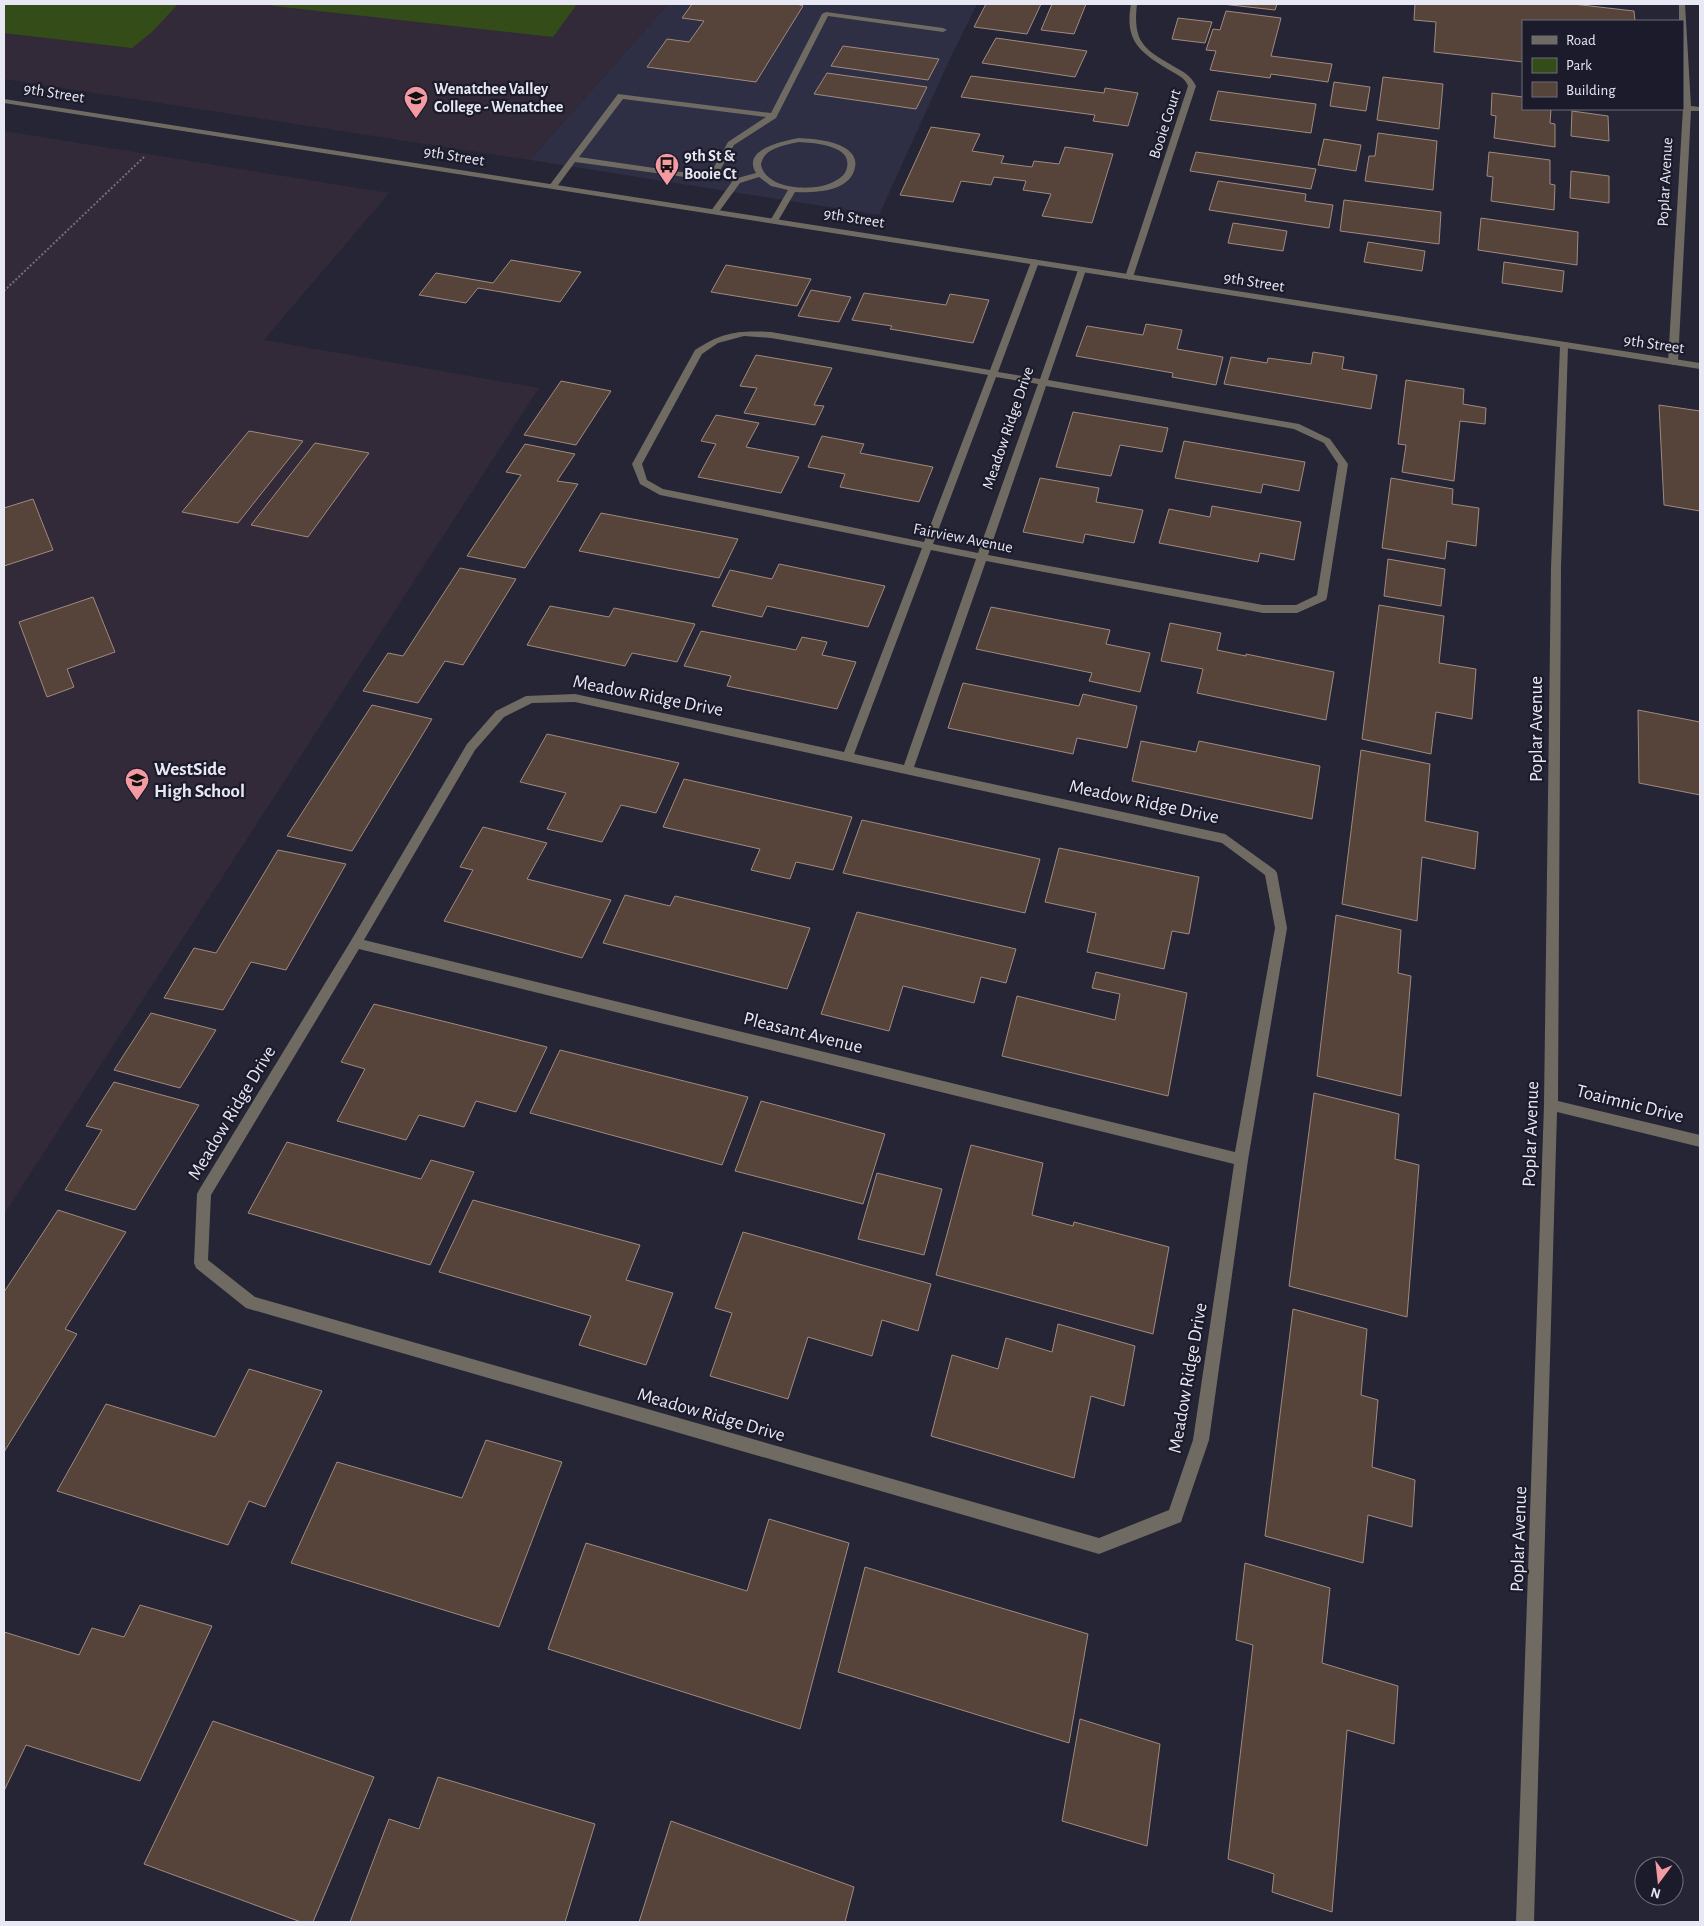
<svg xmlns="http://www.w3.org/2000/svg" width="1704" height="1926" font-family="'Alegreya Sans',sans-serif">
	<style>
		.built { fill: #2e2e44 }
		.education { fill: #332a39 }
		.green { fill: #344d18 }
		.building { fill: #56433a; stroke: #9f8a7f }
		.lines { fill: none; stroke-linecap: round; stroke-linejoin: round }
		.path { stroke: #70717f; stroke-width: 2; stroke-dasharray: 2 2; stroke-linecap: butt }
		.service { fill: #6f6b63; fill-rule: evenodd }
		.minor { fill: #6f6b63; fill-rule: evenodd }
		.tertiary { fill: #6f6b63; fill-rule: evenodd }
		.labels { text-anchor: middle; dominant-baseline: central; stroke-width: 4.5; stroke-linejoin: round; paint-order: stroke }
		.far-poi-label { font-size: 16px; font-weight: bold; fill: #e7e8f3; stroke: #1b1b2b; text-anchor: start }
		.far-street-label { font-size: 16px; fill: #e7e8f3; stroke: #1b1b2b }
		.street-label { font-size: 19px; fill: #e7e8f3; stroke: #1b1b2b }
		.poi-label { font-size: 19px; font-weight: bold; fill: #e7e8f3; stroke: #1b1b2b; text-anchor: start }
	</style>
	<rect width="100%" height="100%" fill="#252535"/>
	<path class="built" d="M668,4H977L949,61L879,215L530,160Z"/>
	<path class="education" d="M4,4H668L530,160L4,79Z
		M4,131L389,193L264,340L539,388L4,1214Z"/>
	<path class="green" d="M4,4H178L152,32L132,48L4,33Z
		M266,4H577L553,37L274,6Z"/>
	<path class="building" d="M692,4H797L803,6L756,82L647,67L667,39L689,42L704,21L682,18Z
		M986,4H1041L1027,34L974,27Z
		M1052,4H1086L1074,34L1041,30Z
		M1222,4H1277L1275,10Z
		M1415,4H1573L1634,11L1635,21H1523V62L1434,52L1436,22L1414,20Z
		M1226,11L1281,18L1271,56L1332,64L1328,82L1271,74L1270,78L1210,70L1216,51L1206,50L1213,29L1220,30Z
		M1178,18L1212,22L1205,43L1172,39Z
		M996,38L1087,51L1075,77L982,63Z
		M843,46L939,59L928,80L831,66Z
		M827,73L927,87L916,109L814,94Z
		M971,76L1104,93L1105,88L1138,93L1128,126L1093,121L1095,115L961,97Z
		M1383,77L1443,84L1439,129L1377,120Z
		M1334,82L1370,87L1366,111L1330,106Z
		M1218,91L1316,104L1311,133L1210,120Z
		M1492,93L1523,97V109H1551L1550,123L1555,124V147L1494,138L1496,116L1491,115Z
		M1572,111L1608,116L1609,141L1571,136Z
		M931,127L980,134L972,151L1004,156L1001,163L1032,167L1034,161L1059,164L1065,147L1113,154L1092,223L1042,216L1051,194L1023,190L1026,181L994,177L991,185L961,181L953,202L900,195Z
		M1378,133L1437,141L1433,190L1365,181L1369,156H1375Z
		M1324,139L1361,145L1356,171L1318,165Z
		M1196,152L1316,169L1311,189L1190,171Z
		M1489,152L1550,160V184L1555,185L1554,210L1491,201L1493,177L1487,176Z
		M1571,171L1609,176V203L1570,198Z
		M1218,181L1306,194L1305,201L1333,205L1329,228L1209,210Z
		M1344,200L1441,212L1439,244L1340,231Z
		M1481,218L1578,232L1577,265L1478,250Z
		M1233,223L1287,231L1283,251L1228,243Z
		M1368,242L1425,251L1422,271L1364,262Z
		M511,260L581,272L560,302L478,288L466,303L419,295L436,273L493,283Z
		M1504,262L1564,271L1562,292L1502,283Z
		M726,265L811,279L797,306L711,292Z
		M811,290L851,297L839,322L798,316Z
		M864,293L946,305L950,294L989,300L973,343L890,329L892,326L852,320Z
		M1146,324L1182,330L1177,349L1223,357L1216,385L1172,377L1173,373L1076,356L1087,326L1143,335Z
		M1313,352L1344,357L1342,369L1377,375L1371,409L1224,384L1231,357L1267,363L1268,358L1311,364Z
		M756,355L832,368L814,405L824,406L815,425L744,413L757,388L740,386Z
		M1406,380L1464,389L1463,404L1486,408L1485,424L1460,421L1454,481L1402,472L1406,445L1398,444Z
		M561,381L611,391L576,445L524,435Z
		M1659,405L1700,411V511L1664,505Z
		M1073,412L1168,428L1162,452L1120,445L1111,476L1056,467Z
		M716,415L759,423L746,447L799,457L781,493L698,477L716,444L701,441Z
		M249,431L303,441L238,523L182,512Z
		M822,436L864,444L860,453L933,467L919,502L840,487L845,474L808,467Z
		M1184,441L1305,462L1299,491L1263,484L1261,493L1175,478Z
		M315,443L369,453L308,537L251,525Z
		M525,444L575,454L557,481L578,484L525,568L467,556L521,475L506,472Z
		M1040,478L1099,488L1096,502L1143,510L1134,543L1085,534L1083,543L1023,532Z
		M1391,478L1453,489L1452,504L1479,508L1476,546L1447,541L1445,559L1382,548Z
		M33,499L53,550L4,566V508Z
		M1212,506L1301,522L1294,560L1260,553L1258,562L1159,543L1169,509L1210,517Z
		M601,513L738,539L719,578L579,551Z
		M1388,559L1445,569L1441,606L1384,596Z
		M779,564L885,586L868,627L767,606L762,617L712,606L730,570L772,579Z
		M460,568L516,579L463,665L445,661L418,703L363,691L388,653L403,656Z
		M93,597L115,652L67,669L74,687L47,697L19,622Z
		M1379,605L1444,616L1439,663L1476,669L1472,719L1436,712L1431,754L1362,739Z
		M550,606L609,617L614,608L695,624L677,662L632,653L625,666L527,645Z
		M991,607L1110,630L1106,644L1150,653L1140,692L1089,681L1092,673L976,649Z
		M1170,623L1221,633L1217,650L1246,656V654L1334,672L1326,720L1197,693L1203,669L1161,661Z
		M701,631L796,650L802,637L827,642L822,655L856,662L837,709L727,686L731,676L684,666Z
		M963,683L1079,706L1083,694L1137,706L1127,748L1077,738L1073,754L948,728Z
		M372,705L432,719L352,851L287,836Z
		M1638,710L1700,722V795L1639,783Z
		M547,734L679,763L656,813L621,805L602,842L547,829L566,793L520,782Z
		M1141,741L1196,752L1199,741L1320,766L1312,819L1132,781Z
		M1361,750L1430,764L1425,821L1478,832L1475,869L1422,857L1417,921L1342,904Z
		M684,779L852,817L833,870L796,862L790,879L751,870L760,849L663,827Z
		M862,820L1040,859L1025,913L843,873Z
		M483,827L547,843L527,879L611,900L582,958L444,921L473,870L460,867Z
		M1059,848L1199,877L1189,934L1172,931L1164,969L1087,952L1096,913L1045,902Z
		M278,850L346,864L286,970L251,962L223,1010L164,998L194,948L216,953Z
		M625,895L670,906L675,896L810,928L787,989L603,943Z
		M857,912L1016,949L1006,983L981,977L974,1003L903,986L889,1031L821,1014Z
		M1336,915L1401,930L1398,973L1411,976L1401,1096L1317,1076Z
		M1096,972L1187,993L1168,1096L1002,1056L1017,996L1115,1020L1120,994L1092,988Z
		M374,1004L547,1047L516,1112L476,1101L464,1127L419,1115L406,1140L337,1121L365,1069L341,1062Z
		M151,1013L216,1030L180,1088L114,1070Z
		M560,1050L748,1097L722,1165L530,1113Z
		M114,1082L199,1105L135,1210L65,1190L102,1130L86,1126Z
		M1314,1093L1399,1114L1395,1159L1419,1165L1407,1317L1289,1286Z
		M761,1101L885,1134L863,1204L735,1171Z
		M287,1142L421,1179L431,1160L474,1172L430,1265L248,1213Z
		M971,1145L1043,1163L1032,1215L1073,1226L1074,1222L1169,1247L1153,1334L936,1275Z
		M877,1173L942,1189L924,1255L858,1239Z
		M473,1200L640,1245L626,1280L673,1293L646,1365L579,1345L591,1316L439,1272Z
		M58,1210L126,1232L65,1329L77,1334L4,1452V1292Z
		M743,1232L931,1284L918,1331L882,1320L872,1356L808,1337L788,1399L710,1376L732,1313L715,1308Z
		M1293,1309L1367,1329L1361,1395L1378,1400L1372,1467L1415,1480L1412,1527L1368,1515L1363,1563L1265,1536Z
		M1058,1324L1135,1346L1124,1406L1091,1396L1074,1478L931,1436L952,1355L998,1369L1006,1338L1052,1352Z
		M249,1369L322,1391L265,1507L249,1501L228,1545L57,1491L106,1404L215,1437Z
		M486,1440L562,1462L499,1627L291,1563L337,1462L462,1498Z
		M769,1519L849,1543L800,1729L548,1649L586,1543L747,1591Z
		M1245,1563L1330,1588L1322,1663L1398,1686L1394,1744L1347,1730L1332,1912L1272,1892L1274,1874L1228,1859L1253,1645L1236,1640Z
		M865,1567L1088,1634L1069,1743L838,1672Z
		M140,1605L212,1626L140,1781L26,1745L4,1791V1632L79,1655L92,1628L124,1637Z
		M1080,1719L1160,1744L1147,1846L1062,1821Z
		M213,1721L374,1777L313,1922H301L144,1864Z
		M438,1777L595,1824L565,1922H350L389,1819L419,1829Z
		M671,1821L854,1887L845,1922H639Z"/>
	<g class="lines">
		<path class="path" d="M4,291L144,157"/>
		<path class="service" d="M826,12L943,28L947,30L943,32L828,16L776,118L734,145L714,181L575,162L556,188L549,186L618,94L771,113L822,14ZM623,99L766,117L728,142L709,176L579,157Z
			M799,138C814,139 832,140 845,148C852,152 857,159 855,167C851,192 814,193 795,192L778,221L774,223L770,221L788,190L771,186L759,177L740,183L718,213H712L711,211L734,179L756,173C741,149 784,141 799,138ZM799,142C813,143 852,145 847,167C846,174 841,178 835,181C817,192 767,191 761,165C763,148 785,145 799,142Z"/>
		<path class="minor" d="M1131,4H1137C1132,46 1147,50 1180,70C1187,74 1192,78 1196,86L1133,277L1129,280L1125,277L1188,86C1185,78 1178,75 1171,71C1141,53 1124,42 1131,4Z
			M1679,4H1685L1691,106L1700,107V111H1691L1678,362L1673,365L1668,362L1683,108V21H1679Z
			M1035,259L1039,262L998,372L1040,379L1078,270L1085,268L1086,270L1048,380L1299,424L1330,439L1348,464L1327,597L1326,600L1297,613H1263L986,561L914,767L1225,834L1275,870L1277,873L1287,928L1248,1160L1209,1440L1181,1522L1099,1554L246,1308L196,1268L194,1263L197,1194L199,1190L352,939L467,744L496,711L526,696L575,694L844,752L922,548L660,495L640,484L632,464L695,350C722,332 739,330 771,332L990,370L1031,262ZM744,336L771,338L988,375L924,542L663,489L647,480L642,464L702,354L718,343ZM996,377L1038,384L978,553L933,544ZM1046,386L1294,429L1324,443L1338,464L1317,595L1296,605H1263L988,555ZM931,550L976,559L904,765L854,754ZM575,702L1222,843L1265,875L1275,928L1235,1152L364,940L475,750L504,717L532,703ZM359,949L1234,1164L1193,1440L1169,1510L1099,1538L255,1297L208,1260L211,1195Z
			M1564,343L1568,346L1561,567L1558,1101L1700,1135V1147L1557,1112L1534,1922H1516L1544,1105L1551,567L1560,346Z"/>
		<path class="tertiary" d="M4,99L1700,363V369L4,103Z"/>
	</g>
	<defs>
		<symbol id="university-pin" viewBox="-11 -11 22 30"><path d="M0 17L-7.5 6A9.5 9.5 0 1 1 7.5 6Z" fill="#f49aa3" stroke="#1b1b2b"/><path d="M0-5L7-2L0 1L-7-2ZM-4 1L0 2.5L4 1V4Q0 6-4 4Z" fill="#111"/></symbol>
		<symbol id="bus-pin" viewBox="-11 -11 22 30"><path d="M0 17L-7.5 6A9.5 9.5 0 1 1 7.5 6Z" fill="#f49aa3" stroke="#1b1b2b"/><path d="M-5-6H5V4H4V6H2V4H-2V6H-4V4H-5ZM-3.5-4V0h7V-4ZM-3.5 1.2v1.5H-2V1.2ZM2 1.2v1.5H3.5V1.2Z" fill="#111"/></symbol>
		<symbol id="school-pin" viewBox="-11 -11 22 30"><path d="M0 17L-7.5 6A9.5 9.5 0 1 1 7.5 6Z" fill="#f49aa3" stroke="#1b1b2b"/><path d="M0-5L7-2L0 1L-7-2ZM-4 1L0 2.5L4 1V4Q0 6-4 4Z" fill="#111"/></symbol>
	</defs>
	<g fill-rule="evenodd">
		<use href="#university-pin" x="402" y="84" width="28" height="38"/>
		<use href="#bus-pin" x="653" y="151" width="28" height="38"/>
		<use href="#school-pin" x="123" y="766" width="28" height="38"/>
	</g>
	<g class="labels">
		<g class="far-poi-label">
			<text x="434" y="89">Wenatchee Valley<tspan x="434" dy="18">College - Wenatchee</tspan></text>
			<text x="684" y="156">9th St &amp;<tspan x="684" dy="18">Booie Ct</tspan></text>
		</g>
		<g class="far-street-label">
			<text transform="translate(54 93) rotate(9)">9th Street</text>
			<text transform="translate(1165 124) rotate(-72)">Booie Court</text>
			<text transform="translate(454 156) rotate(9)">9th Street</text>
			<text transform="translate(1665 182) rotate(-87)">Poplar Avenue</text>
			<text transform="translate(854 218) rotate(9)">9th Street</text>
			<text transform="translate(1254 282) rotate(9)">9th Street</text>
			<text transform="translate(1654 344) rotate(8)">9th Street</text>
			<text transform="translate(1008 428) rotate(-71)">Meadow Ridge Drive</text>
			<text transform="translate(963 538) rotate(11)">Fairview Avenue</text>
		</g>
		<g class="street-label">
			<text transform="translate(648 696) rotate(11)">Meadow Ridge Drive</text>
			<text transform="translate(1536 729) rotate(-90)">Poplar Avenue</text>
			<text transform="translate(1144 802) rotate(12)">Meadow Ridge Drive</text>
			<text transform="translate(803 1033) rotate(14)">Pleasant Avenue</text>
			<text transform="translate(1630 1104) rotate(14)">Toaimnic Drive</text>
			<text transform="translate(232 1113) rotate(-59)">Meadow Ridge Drive</text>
			<text transform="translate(1531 1134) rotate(-88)">Poplar Avenue</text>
			<text transform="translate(1188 1378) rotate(-80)">Meadow Ridge Drive</text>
			<text transform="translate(711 1415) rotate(16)">Meadow Ridge Drive</text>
			<text transform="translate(1519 1539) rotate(-88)">Poplar Avenue</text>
		</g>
		<g class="poi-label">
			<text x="154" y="769">WestSide<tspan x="154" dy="22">High School</tspan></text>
		</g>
	</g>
	<rect width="1704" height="1926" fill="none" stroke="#e7e8f3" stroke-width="10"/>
	<rect x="1522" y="20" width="162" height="90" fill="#1b1b2b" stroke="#6d6d7b"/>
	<rect x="1532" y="36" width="25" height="8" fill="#6f6b63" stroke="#6d6d7b"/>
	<text x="1566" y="45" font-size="15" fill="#e7e8f3">Road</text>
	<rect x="1532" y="58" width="25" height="15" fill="#344d18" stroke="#6d6d7b"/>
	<text x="1566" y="70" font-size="15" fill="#e7e8f3">Park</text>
	<rect x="1532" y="82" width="25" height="15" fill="#56433a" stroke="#6d6d7b"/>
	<text x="1566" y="95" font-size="15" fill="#e7e8f3">Building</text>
	<g transform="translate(1659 1881) rotate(195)"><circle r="24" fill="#1b1b2b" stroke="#6d6d7b"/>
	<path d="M0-4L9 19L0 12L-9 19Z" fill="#f49aa3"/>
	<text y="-8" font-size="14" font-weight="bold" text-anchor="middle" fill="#e7e8f3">N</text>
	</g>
</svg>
